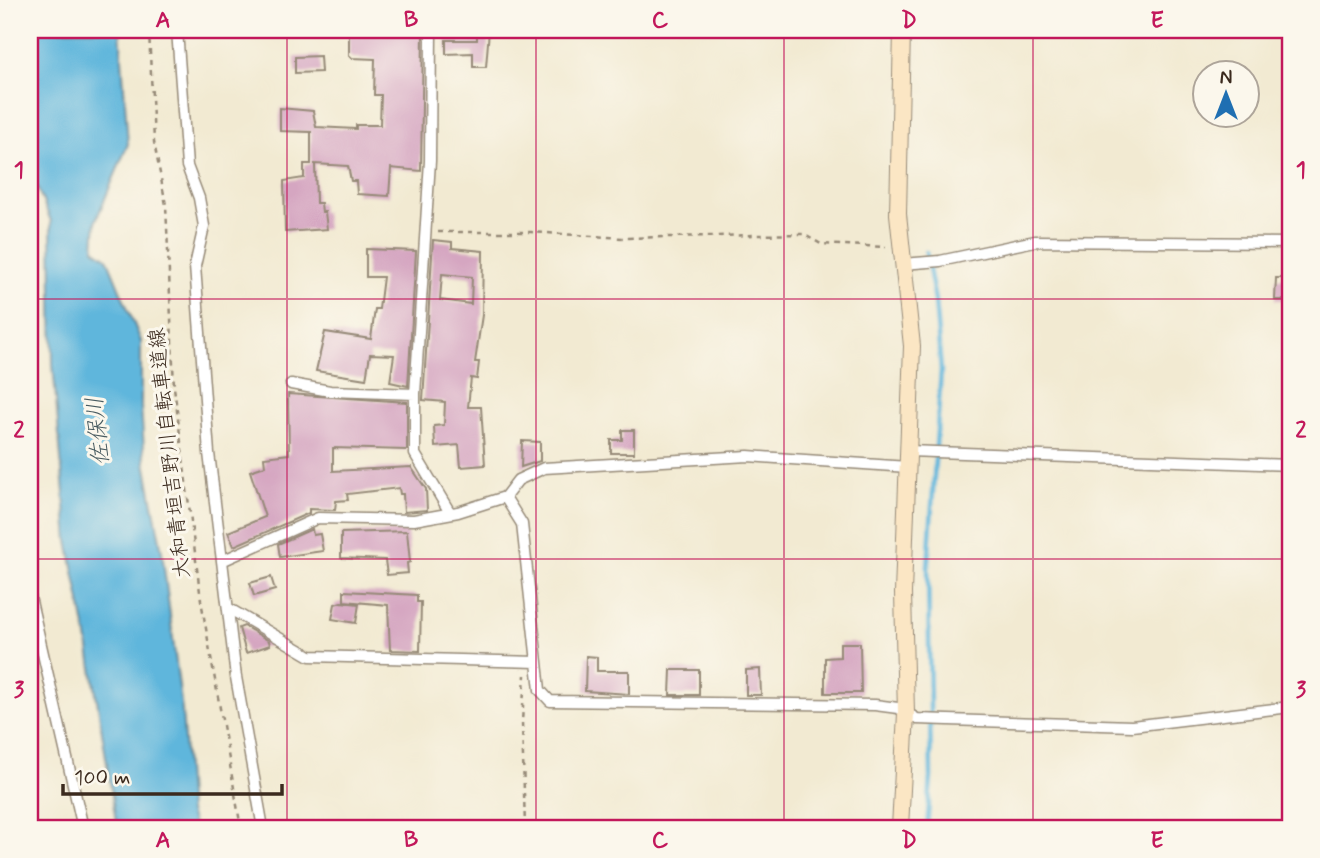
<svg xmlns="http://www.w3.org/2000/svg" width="1320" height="858" font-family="Mynerve,'Klee One',sans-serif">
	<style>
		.water { fill: #5fb6dc; stroke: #4d707d; stroke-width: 2 }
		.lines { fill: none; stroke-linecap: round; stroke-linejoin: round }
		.stream { stroke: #5fb6dc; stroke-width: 4.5 }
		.building { fill: #d5a6c1; fill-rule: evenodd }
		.street-casing { stroke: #968a78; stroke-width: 13 }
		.secondary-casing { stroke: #968a78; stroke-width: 18 }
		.path { stroke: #968a78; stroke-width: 2.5; stroke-dasharray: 5 5; stroke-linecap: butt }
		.street { stroke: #fff; stroke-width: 10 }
		.secondary { stroke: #fbe6c4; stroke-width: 16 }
		.grid { fill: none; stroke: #c2185b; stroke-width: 2; stroke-opacity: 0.55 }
		.labels { text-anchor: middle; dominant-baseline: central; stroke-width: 6; stroke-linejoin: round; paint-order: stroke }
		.street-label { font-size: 21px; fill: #3b2a1e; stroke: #fbf7ec }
		.water-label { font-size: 23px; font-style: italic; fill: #485b60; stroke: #fbf7ec }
		.neatline { fill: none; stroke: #c2185b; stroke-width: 2.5 }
		.grid-label { font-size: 23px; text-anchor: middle; font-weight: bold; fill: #c2185b }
	</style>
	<rect width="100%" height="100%" fill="#fbf7ec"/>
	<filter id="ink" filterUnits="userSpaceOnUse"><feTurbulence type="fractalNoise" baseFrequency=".0143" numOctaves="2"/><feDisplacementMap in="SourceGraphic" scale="14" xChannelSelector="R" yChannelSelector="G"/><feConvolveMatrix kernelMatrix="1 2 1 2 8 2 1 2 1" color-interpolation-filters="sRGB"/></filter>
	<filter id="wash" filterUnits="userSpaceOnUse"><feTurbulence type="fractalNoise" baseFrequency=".00686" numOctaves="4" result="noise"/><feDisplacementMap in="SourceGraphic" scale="28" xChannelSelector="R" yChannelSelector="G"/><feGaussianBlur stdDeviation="1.57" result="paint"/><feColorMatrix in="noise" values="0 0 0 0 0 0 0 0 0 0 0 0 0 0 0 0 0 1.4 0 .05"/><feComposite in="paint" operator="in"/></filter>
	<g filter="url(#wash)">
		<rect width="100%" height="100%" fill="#f2ead2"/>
		<path class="water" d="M30,30H120L128,144L96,220L94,249L107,258L141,341V407L145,462L162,552L182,710L189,812L194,828H117L88,642L68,541L53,364L51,221L30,170Z"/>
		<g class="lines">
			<path class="stream" d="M926,252L935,301L941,370L928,567L931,777L927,828"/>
		</g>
		<g id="blocks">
			<path class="building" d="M377,30L423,32L421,171L391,168L389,196L357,194L356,181H351L348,166L315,164L316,203H321L322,212H325L327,229L285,232L284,181L304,178V164H311V132L280,131V108L313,111L316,127L356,129V125H380L381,95H374L375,59L352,58L349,55V33H377Z
				M477,30H489L486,67H473V53L446,54V40H477Z
				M320,56L321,72L295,73V57Z
				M433,240L452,242V248L483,251L482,315L475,362H479L477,379L471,378L468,407H481L485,465L461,467L459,445L435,447L434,426L444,425L445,402L423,400ZM442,274L472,277L471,304L440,300Z
				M366,249L416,251L408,386L390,382L394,355L370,354L366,379L316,371L325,332L371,339L375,309H379L383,277H366Z
				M1276,278H1290V300H1275Z
				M288,394L407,402V450L333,448V471L411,467L426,489L427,510L404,512L403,494H400L399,488L347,494L348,500L336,501L335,510L309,509V513L234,546L228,532L265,517L250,471L265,466L264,457L289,454Z
				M622,430H634V453H611V440H622Z
				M522,441L540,442V461L521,467Z
				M312,529L313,535L320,534L323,551L280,557L278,544Z
				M407,531L410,562L407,563L408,573L387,575L385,560L341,558V533Z
				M271,577L275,590L254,596L250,583Z
				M344,591L417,595V602H421L420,651L390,650L388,605L344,601Z
				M341,602L359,604L356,623L332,619L335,604Z
				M244,626L269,641L270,645L246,653L239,628Z
				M840,643H860L861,693H825V658L840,657Z
				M586,656L597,657V671H629V694L585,691Z
				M760,669L761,695H746V670Z
				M671,670H699V695H670Z"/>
		</g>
	</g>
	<g filter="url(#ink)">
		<use href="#blocks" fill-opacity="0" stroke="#968a78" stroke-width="2"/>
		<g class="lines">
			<defs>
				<path id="street" d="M177,30L187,166L199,198L204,226L195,266L209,453L236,677L263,828
					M431,30L430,161L415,394V454L449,511
					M903,264L940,261L1035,241L1290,243
					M291,384L330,391L415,394
					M908,451L1290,465
					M505,497L522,524L540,690L550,701L875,705L898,708L917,719L1132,726L1290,707
					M224,560L318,518L414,520L458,512L505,497L518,480L544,468L748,456L908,467
					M30,597L83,828
					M228,608L310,656L537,662"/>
				<path id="secondary" d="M900,828L906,713L903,593L912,346L898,214L902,30"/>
			</defs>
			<use href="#street" class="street-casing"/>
			<use href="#secondary" class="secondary-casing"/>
			<path class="path" d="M149,30L154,142L166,205L174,387L201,600L241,828
				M438,232H531L623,238L803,234L821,244L886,247
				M525,828L522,722L525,675"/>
			<use href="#street" class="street"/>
			<use href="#secondary" class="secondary"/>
		</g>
	</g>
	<path class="grid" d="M287,30V828M536,30V828M784,30V828M1033,30V828M30,299H1290M30,559H1290"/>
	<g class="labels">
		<g class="street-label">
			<text transform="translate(170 453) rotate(-96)">大和青垣吉野川自転車道線</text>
		</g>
		<g class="water-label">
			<text transform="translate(99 431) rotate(-96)">佐保川</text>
		</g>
	</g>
	<rect width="1320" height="858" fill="none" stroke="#fbf7ec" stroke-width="77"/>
	<g transform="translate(1226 94)"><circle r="33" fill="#fbf7ec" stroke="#aea59a" stroke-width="2"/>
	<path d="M0-5L12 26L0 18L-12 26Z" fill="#1f6fb2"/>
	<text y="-10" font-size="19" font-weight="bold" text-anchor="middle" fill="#3b2a1e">N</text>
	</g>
	<path d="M63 784v10h219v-10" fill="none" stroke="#3b2a1e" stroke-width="3.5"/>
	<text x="74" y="784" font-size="21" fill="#3b2a1e" stroke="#fbf7ec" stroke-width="5" paint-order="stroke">100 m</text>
	<rect x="38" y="38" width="1244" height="782" class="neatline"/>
	<g class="grid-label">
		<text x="163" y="27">A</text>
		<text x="411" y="27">B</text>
		<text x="660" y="27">C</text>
		<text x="909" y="27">D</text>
		<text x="1157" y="27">E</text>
		<text x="19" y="177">1</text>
		<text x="1301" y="177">1</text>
		<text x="19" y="437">2</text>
		<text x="1301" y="437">2</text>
		<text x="19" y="697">3</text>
		<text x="1301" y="697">3</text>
		<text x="163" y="847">A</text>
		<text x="411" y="847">B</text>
		<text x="660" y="847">C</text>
		<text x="909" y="847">D</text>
		<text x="1157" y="847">E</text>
	</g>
</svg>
